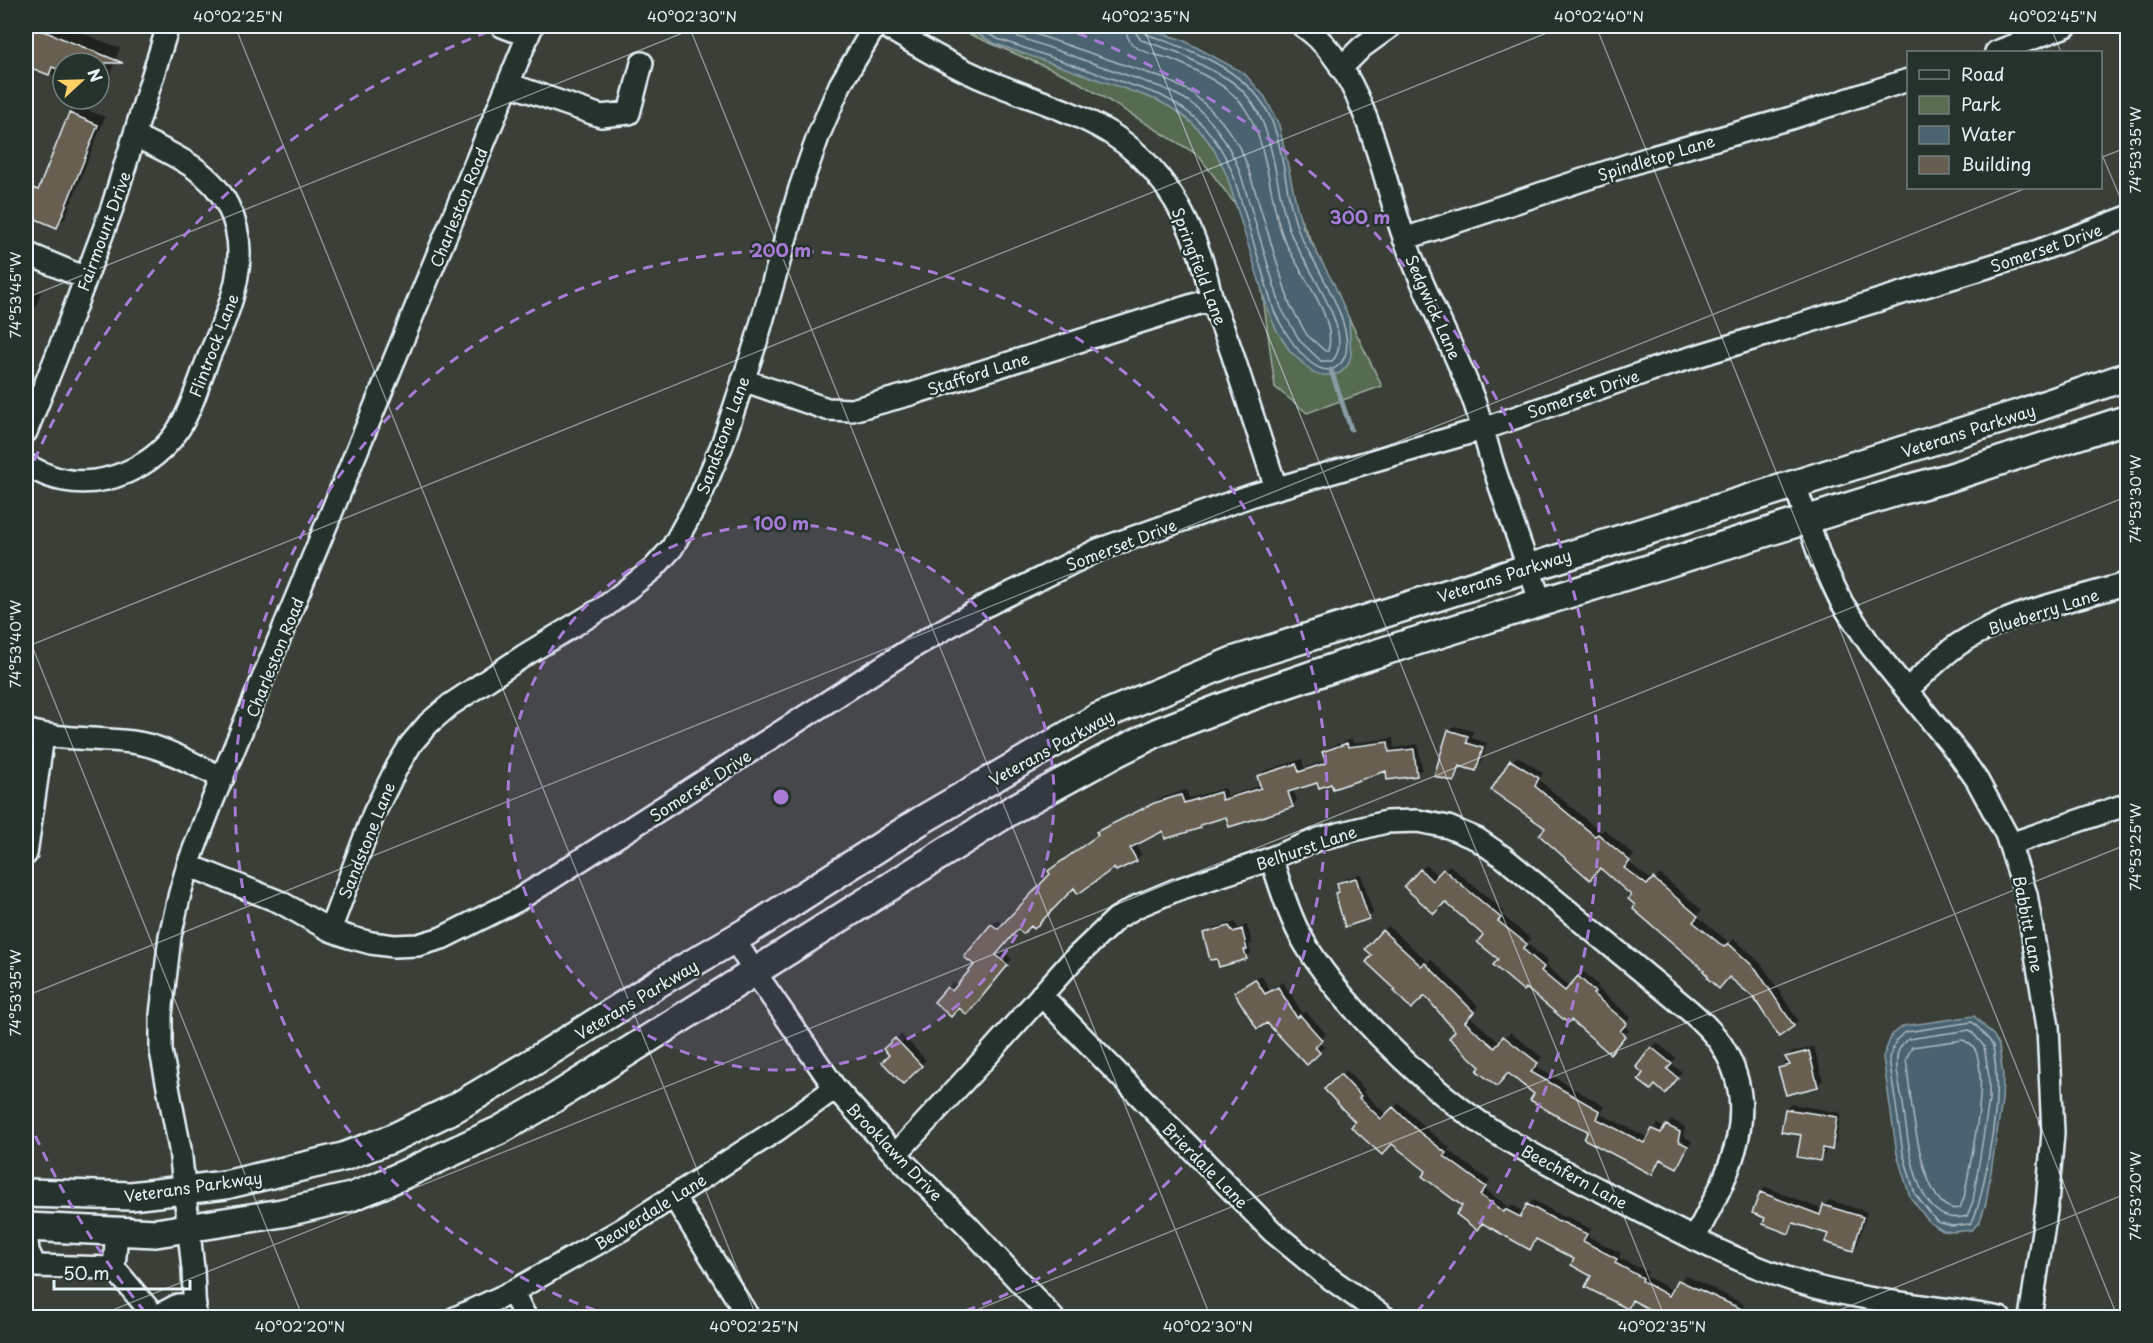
<svg xmlns="http://www.w3.org/2000/svg" width="2153" height="1343" font-family="'Playpen Sans',sans-serif">
	<style>
		.green { fill: #576c51; stroke: #a0aea4; stroke-width: 1.5 }
		.water { fill: #4c6470; stroke: #8a9ca6; stroke-width: 1.5 }
		.shadow { fill: #0007 }
		.lines { fill: none; stroke-linecap: round; stroke-linejoin: round }
		.shore { stroke: #aab9c2; stroke-width: 1.5 }
		.stream { stroke: #8a9ca6; stroke-width: 5 }
		.building { fill: #675e51; stroke: #e8f1f8; stroke-width: 1.5 }
		.minor-casing { stroke: #e8f1f8; stroke-width: 26 }
		.major-casing { stroke: #e8f1f8; stroke-width: 32 }
		.minor { stroke: #26332d; stroke-width: 21 }
		.major { stroke: #26332d; stroke-width: 27 }
		.ticks { fill: none; stroke: #e8f1f8; stroke-width: 1.5; stroke-opacity: 0.45 }
		.ring { fill: none; stroke: #a77bd6; stroke-width: 3; stroke-dasharray: 10 8 }
		.labels { text-anchor: middle; dominant-baseline: central; stroke-width: 5; stroke-linejoin: round; paint-order: stroke }
		.street-label { font-size: 16px; fill: #e8f1f8; stroke: #26332d }
		.centre { fill: #a77bd6; stroke: #26332d; stroke-width: 3 }
		.ring-label { font-size: 18px; text-anchor: middle; font-weight: bold; fill: #a77bd6; stroke: #26332d; stroke-width: 5; stroke-linejoin: round; paint-order: stroke }
		.neatline { fill: none; stroke: #e8f1f8; stroke-width: 2 }
		.ticks-label { font-size: 15px; text-anchor: middle; fill: #e8f1f8 }
	</style>
	<rect width="100%" height="100%" fill="#3a4038"/>
	<filter id="ink" filterUnits="userSpaceOnUse"><feTurbulence type="fractalNoise" baseFrequency=".0167" numOctaves="2"/><feDisplacementMap in="SourceGraphic" scale="12" xChannelSelector="R" yChannelSelector="G"/><feConvolveMatrix kernelMatrix="1 2 1 2 8 2 1 2 1" color-interpolation-filters="sRGB"/></filter>
	<g filter="url(#ink)">
		<path class="green" d="M950,26H1133L1259,134L1382,386L1307,413L1275,387L1254,229L1198,155L1070,77Z"/>
		<path class="water" d="M962,26H1137L1183,40L1244,73L1265,97L1279,125L1297,207L1303,228L1334,284L1349,319L1351,356L1348,365L1340,373L1332,375H1319L1313,373L1290,351L1277,331L1269,313L1227,176C1212,139 1193,118 1157,100L996,44Z
			M1974,1016L1994,1036L1999,1046L2003,1076L2002,1101L1986,1203L1980,1221L1972,1230L1953,1232L1943,1231L1930,1223L1910,1197L1897,1154L1883,1057L1892,1034L1904,1026Z"/>
		<path class="shadow" d="M26,26H64L120,48L110,74L100,84L99,63H63V78L26,65Z
			M78,106L105,117L65,218L57,226L36,206L35,189L43,180L70,114Z
			M26,286L41,292L26,333Z
			M1454,726L1473,731L1471,738L1487,743L1481,764L1476,770L1461,765L1458,775L1453,780L1449,731Z
			M1393,738L1394,748L1418,744L1422,769L1417,774L1387,769L1332,782L1318,781L1293,789L1297,801L1292,806L1227,816L1204,822L1200,827L1164,829L1136,843L1141,855L1136,860L1115,866L1074,886L1031,924L1018,927L1000,949L1012,959L972,1008L936,1001L953,982L958,987L977,965L992,925L997,920L1004,925L1052,874L1055,866L1099,834L1103,828L1161,798L1186,790L1189,798L1225,788L1227,796L1262,785L1259,776L1264,771L1302,759L1304,768L1327,760L1324,752L1329,747L1352,739L1353,743Z
			M1517,756L1543,773L1539,780L1601,832L1604,829L1634,855L1628,862L1653,881L1660,874L1702,910L1697,916L1730,943L1734,939L1761,963L1798,1020L1793,1025L1755,997L1730,975L1706,970L1638,905L1634,895L1601,867L1493,790Z
			M1426,865L1438,876L1449,865L1505,912L1502,915L1531,939L1527,943L1548,961L1545,965L1571,987L1584,972L1599,986L1597,988L1631,1017L1624,1025L1629,1030L1615,1046L1485,935L1421,870Z
			M1361,874L1373,913L1368,918L1336,894L1340,890L1339,884L1344,879Z
			M1235,922L1238,928L1247,925L1252,943L1249,945L1251,953L1246,958L1204,934L1209,929Z
			M1388,926L1428,962L1431,959L1478,1006L1469,1016L1500,1043L1510,1032L1542,1057L1535,1066L1604,1106L1601,1114L1649,1138L1658,1124L1665,1128L1672,1120L1685,1127L1683,1136L1692,1141L1681,1161L1676,1166L1662,1159L1652,1174L1536,1093L1508,1071L1482,1066L1457,1031L1425,994L1398,989L1374,955L1367,949Z
			M1261,975L1270,990L1283,982L1303,1014L1306,1011L1326,1034L1319,1041L1324,1047L1307,1063L1268,1021L1236,992Z
			M901,1034L926,1060L903,1082L891,1055L885,1049Z
			M1657,1043L1676,1058L1671,1064L1682,1072L1670,1087L1646,1073L1652,1048Z
			M1814,1047L1823,1080L1818,1085L1787,1093L1780,1069L1785,1063L1790,1062L1787,1057L1792,1052Z
			M1346,1070L1365,1090L1363,1092L1387,1115L1399,1103L1423,1126L1450,1148L1448,1150L1490,1181L1484,1189L1509,1207L1512,1205L1524,1212L1533,1200L1565,1218L1566,1216L1591,1229L1587,1236L1621,1253L1619,1258L1648,1272L1646,1276L1674,1291L1685,1275L1744,1304L1742,1309L1768,1318H1702L1688,1311L1684,1318H1667L1634,1300L1628,1307L1576,1258L1537,1238L1529,1248L1392,1142L1357,1122L1326,1089Z
			M1791,1104L1841,1113L1836,1143L1831,1148H1826L1825,1154L1820,1159L1786,1109Z
			M1766,1187L1823,1210L1829,1200L1867,1212L1858,1244L1853,1249L1830,1233L1796,1222L1789,1232L1767,1217L1754,1212L1761,1192Z"/>
		<g class="lines">
			<path class="shore" d="M973,26L998,39L1160,95C1196,113 1218,136 1233,174L1274,311C1282,328 1315,387 1339,365C1366,341 1315,265 1303,241C1281,198 1288,135 1259,98C1231,64 1186,48 1146,34L1142,30V26
				M988,26L1163,88C1171,92 1180,96 1188,101C1212,117 1230,146 1240,172L1281,308L1300,341L1321,361H1332C1359,336 1300,259 1290,232C1271,181 1279,112 1228,79L1177,52L1141,40L1136,33L1134,26
				M1012,26L1165,79L1191,92L1210,109L1222,122L1240,147L1248,168L1290,305L1307,335L1325,351H1328C1339,316 1293,267 1282,234C1266,189 1269,123 1229,91C1217,81 1188,66 1173,60C1161,55 1144,54 1134,46C1128,41 1126,33 1125,26
				M1972,1022C1977,1026 1991,1041 1993,1046C1996,1063 1997,1081 1996,1097C1996,1117 1981,1215 1970,1224L1952,1226L1937,1222L1915,1194L1903,1153L1889,1058L1897,1039L1906,1032Z
				M1970,1030L1984,1046L1989,1077V1100L1973,1201L1967,1216C1914,1231 1908,1138 1903,1104C1901,1090 1895,1072 1897,1058C1897,1050 1903,1043 1908,1039Z
				M1963,1040C1967,1042 1975,1047 1976,1052C1989,1086 1970,1161 1964,1198L1960,1208C1919,1219 1910,1087 1906,1059L1912,1047Z"/>
			<path class="stream" d="M1331,370L1351,429"/>
		</g>
		<path class="building" d="M26,26H31L123,63H63V71L52,67L49,75L26,66Z
			M69,113L98,125L57,228L31,217L34,207L27,204L33,188L38,190Z
			M1448,730L1468,736L1467,743L1483,748L1476,771L1459,766L1454,782L1434,776Z
			M1388,742L1389,752L1414,749L1417,776L1387,780L1386,771L1333,789L1331,784L1319,788L1317,783L1288,792L1293,807L1262,817L1229,827L1226,817L1200,825L1201,828L1165,839L1163,831L1130,848L1137,861L1116,871L1114,868L1078,894L1074,888L1034,929L1031,926L1023,934L1018,929L996,955L1008,965L967,1015L959,1008L951,1017L934,1002L947,987L952,991L974,965L964,957L991,924L998,929L1050,874L1048,871L1098,835L1096,832L1154,803L1181,795L1184,803L1220,792L1222,800L1261,788L1257,776L1296,764L1299,772L1326,763L1322,752L1347,743L1348,747Z
			M1510,760L1539,778L1535,786L1595,836L1598,834L1630,861L1624,868L1647,885L1653,878L1698,916L1693,922L1724,947L1728,943L1756,969L1794,1026L1779,1037L1754,998L1729,977L1719,989L1707,978L1708,976L1703,971L1704,970L1633,909L1635,905L1628,899L1631,895L1600,868L1590,880L1539,835L1545,828L1491,790Z
			M1420,869L1432,881L1443,869L1501,918L1498,921L1527,944L1523,949L1544,967L1541,971L1565,991L1578,976L1595,992L1593,994L1627,1023L1620,1031L1625,1036L1610,1054L1571,1020L1568,1023L1526,988L1524,991L1493,965L1498,959L1477,942L1483,935L1445,902L1434,914L1404,887Z
			M1356,878L1369,919L1345,927L1335,893L1339,892L1337,883Z
			M1229,926L1233,932L1242,929L1247,950H1244L1247,959L1219,967L1217,959L1210,960L1203,933Z
			M1382,930L1421,966L1425,963L1474,1012L1465,1022L1495,1048L1503,1036L1538,1063L1531,1072L1600,1111L1597,1119L1644,1143L1652,1129L1661,1133L1666,1125L1680,1132L1678,1141L1688,1146L1677,1168L1660,1159L1652,1175L1584,1139L1588,1131L1562,1119L1530,1100L1534,1094L1508,1073L1497,1086L1477,1071L1480,1067L1449,1038L1455,1031L1425,996L1411,1009L1394,991L1396,990L1366,962L1372,955L1365,949Z
			M1255,979L1265,994L1278,987L1297,1018L1300,1015L1322,1040L1315,1047L1320,1053L1307,1065L1267,1023L1257,1029L1234,992Z
			M895,1038L922,1066L903,1084L882,1062L889,1055L883,1049Z
			M1651,1047L1672,1064L1667,1069L1678,1078L1665,1094L1655,1085L1651,1090L1638,1080L1643,1073L1636,1067Z
			M1809,1051L1818,1087L1786,1095L1778,1068L1790,1065L1785,1057Z
			M1340,1074L1361,1096L1359,1098L1381,1119L1393,1107L1418,1131L1446,1153L1444,1156L1486,1187L1480,1195L1504,1212L1505,1209L1520,1217L1527,1204L1559,1222L1560,1221L1587,1234L1583,1241L1617,1259L1615,1263L1643,1278L1642,1281L1669,1296L1678,1280L1759,1317H1664L1632,1300L1628,1309L1585,1287L1591,1276L1571,1265L1574,1259L1536,1239L1530,1250L1482,1223L1477,1230L1456,1214L1462,1206L1422,1176L1426,1171L1392,1144L1382,1155L1351,1127L1355,1122L1324,1089Z
			M1785,1109L1837,1117L1832,1150L1823,1148L1820,1161L1797,1157L1801,1135L1781,1132Z
			M1760,1192L1820,1215L1823,1205L1863,1217L1853,1251L1825,1242L1828,1234L1793,1223L1789,1234L1763,1224L1765,1218L1752,1213Z"/>
		<g class="lines">
			<defs>
				<path id="minor" d="M502,26L528,36
					M885,26C920,47 955,68 993,83C1032,99 1074,111 1110,133C1159,164 1188,214 1204,268C1207,278 1209,289 1212,299C1218,316 1225,333 1231,350C1246,396 1261,442 1276,488
					M1303,26C1366,69 1380,173 1405,240C1425,296 1455,348 1475,404C1483,427 1488,451 1496,474C1510,517 1526,560 1541,603
					M1996,52L2066,26
					M1341,68L1362,47L1391,26
					M508,84L601,116L629,113L642,63
					M1404,239L1652,157L1791,118L1908,80
					M26,253L85,278
					M743,380L827,409L852,410L911,394L1212,299
					M26,432L57,355L112,208L168,26
					M26,465C38,471 50,478 64,480C105,488 152,467 176,433C192,410 199,380 210,354C231,307 253,255 228,206C210,169 170,153 135,136
					M1795,485L1821,560L1842,603L1871,646L1960,756L1977,780L2006,834L2026,894L2048,1027L2053,1133L2047,1204L2030,1318
					M1907,690C1923,675 1940,657 1959,644C2009,611 2071,601 2128,583
					M26,730C61,741 96,737 132,742C164,746 194,765 223,778
					M2010,844L2128,804
					M26,854L43,736
					M1271,858C1280,884 1287,911 1300,935C1337,1002 1428,1090 1493,1131C1534,1157 1578,1179 1621,1201C1684,1234 1746,1268 1816,1287C1876,1303 1939,1306 2000,1318
					M188,865L280,902L330,930L349,937L371,943L394,946L418,945L442,938L518,900L915,646L985,606L1098,550L1253,495L1483,429L1651,370L2030,254L2128,217
					M330,930L374,813L397,767L411,744L429,723L450,705L525,655L606,606L653,569L672,548L700,497L722,445L757,339L800,188L819,134L840,85L875,26
					M734,939L754,971L835,1088L889,1148L967,1225L1053,1318
					M1041,995L1272,1231L1324,1274L1386,1318
					M896,1154L988,1055L1071,962L1117,918L1138,906L1176,890L1259,863L1319,839L1386,822L1418,821L1448,827L1477,839L1503,857L1679,1002C1694,1014 1710,1028 1721,1044C1765,1113 1727,1176 1694,1239
					M674,1197L749,1318
					M26,1231L28,1251L35,1266L114,1268L117,1231
					M114,1268L156,1318
					M512,1292L526,1318
					M157,1316L178,1305H195
					M195,1318L193,1269L180,1149L161,1051V1015L170,936L180,893L188,865L212,802L532,26
					M455,1318L512,1292L621,1230L777,1130L835,1088"/>
				<path id="major" d="M26,1193L131,1196L225,1185L343,1157L391,1139L455,1108L533,1062L660,982L748,931L920,821L1097,718L1233,661L2015,415L2128,376
					M26,1227L156,1233L282,1213L351,1197L381,1185L500,1130L540,1107L1015,808L1112,755L1158,732L1260,693L1365,657L1896,492L1948,478L2128,419"/>
			</defs>
			<use href="#minor" class="minor-casing"/>
			<use href="#major" class="major-casing"/>
			<use href="#minor" class="minor"/>
			<use href="#major" class="major"/>
		</g>
	</g>
	<path class="ticks" d="M235,26L757,1318M689,26L1211,1318M1143,26L1665,1318M1596,26L2118,1318M2050,26L2061,52M2100,150L2128,216M2100,158L2128,147M26,298L700,26M26,631L303,1318M26,647L1564,26M26,996L2026,188M93,1318L2128,496M957,1318L2128,844M1820,1318L2128,1193"/>
	<circle cx="781" cy="797" r="273" fill="#a77bd6" fill-opacity=".12"/>
	<g class="ring">
		<circle cx="781" cy="797" r="273"/>
		<path d="M612 1316A546 546 0 1 1 950 1316"/>
		<path d="M145 1312A819 819 0 0 1 27 1117M27 477A819 819 0 0 1 501 27M1061 27A819 819 0 0 1 1417 1312"/>
	</g>
	<g class="labels">
		<g class="street-label">
			<text transform="translate(1656 157) rotate(-17)">Spindletop Lane</text>
			<text transform="translate(458 207) rotate(-68)">Charleston Road</text>
			<text transform="translate(103 231) rotate(-70)">Fairmount Drive</text>
			<text transform="translate(2046 247) rotate(-19)">Somerset Drive</text>
			<text transform="translate(1200 266) rotate(69)">Springfield Lane</text>
			<text transform="translate(1434 307) rotate(66)">Sedgwick Lane</text>
			<text transform="translate(213 345) rotate(-69)">Flintrock Lane</text>
			<text transform="translate(978 373) rotate(-18)">Stafford Lane</text>
			<text transform="translate(1583 393) rotate(-19)">Somerset Drive</text>
			<text transform="translate(1968 430) rotate(-18)">Veterans Parkway</text>
			<text transform="translate(722 435) rotate(-70)">Sandstone Lane</text>
			<text transform="translate(1121 544) rotate(-21)">Somerset Drive</text>
			<text transform="translate(1504 575) rotate(-18)">Veterans Parkway</text>
			<text transform="translate(2043 611) rotate(-18)">Blueberry Lane</text>
			<text transform="translate(274 657) rotate(-68)">Charleston Road</text>
			<text transform="translate(1051 747) rotate(-29)">Veterans Parkway</text>
			<text transform="translate(700 785) rotate(-33)">Somerset Drive</text>
			<text transform="translate(366 840) rotate(-68)">Sandstone Lane</text>
			<text transform="translate(1306 847) rotate(-19)">Belhurst Lane</text>
			<text transform="translate(2029 924) rotate(79)">Babbitt Lane</text>
			<text transform="translate(636 999) rotate(-31)">Veterans Parkway</text>
			<text transform="translate(895 1151) rotate(46)">Brooklawn Drive</text>
			<text transform="translate(1206 1165) rotate(45)">Brierdale Lane</text>
			<text transform="translate(1575 1176) rotate(28)">Beechfern Lane</text>
			<text transform="translate(193 1186) rotate(-8)">Veterans Parkway</text>
			<text transform="translate(650 1211) rotate(-32)">Beaverdale Lane</text>
		</g>
	</g>
	<circle cx="781" cy="797" r="9" class="centre"/>
	<g class="ring-label">
		<text x="1360" y="224">300 m</text>
		<text x="781" y="257">200 m</text>
		<text x="781" y="530">100 m</text>
	</g>
	<rect width="2153" height="1343" fill="none" stroke="#26332d" stroke-width="66"/>
	<rect x="1907" y="51" width="195" height="138" fill="#26332d" stroke="#747f7e" stroke-width="1.5"/>
	<rect x="1919" y="70" width="30" height="9" fill="#26332d" stroke="#747f7e" stroke-width="1.5"/>
	<text x="1961" y="81" font-size="18" fill="#e8f1f8">Road</text>
	<rect x="1919" y="96" width="30" height="18" fill="#576c51" stroke="#747f7e" stroke-width="1.5"/>
	<text x="1961" y="111" font-size="18" fill="#e8f1f8">Park</text>
	<rect x="1919" y="126" width="30" height="18" fill="#4c6470" stroke="#747f7e" stroke-width="1.5"/>
	<text x="1961" y="141" font-size="18" fill="#e8f1f8">Water</text>
	<rect x="1919" y="156" width="30" height="18" fill="#675e51" stroke="#747f7e" stroke-width="1.5"/>
	<text x="1961" y="171" font-size="18" fill="#e8f1f8">Building</text>
	<g transform="translate(81 81) rotate(68)"><circle r="28" fill="#26332d" stroke="#747f7e" stroke-width="1.5"/>
	<path d="M0-4.5L10 22L0 15L-10 22Z" fill="#ffd166"/>
	<text y="-9" font-size="16" font-weight="bold" text-anchor="middle" fill="#e8f1f8">N</text>
	</g>
	<path d="M54 1280v9h136v-9" fill="none" stroke="#e8f1f8" stroke-width="3"/>
	<text x="63" y="1280" font-size="18" fill="#e8f1f8" stroke="#26332d" stroke-width="4.5" paint-order="stroke">50 m</text>
	<rect x="33" y="33" width="2087" height="1277" class="neatline"/>
	<g class="ticks-label">
		<text x="238" y="22">40°02'25"N</text>
		<text x="692" y="22">40°02'30"N</text>
		<text x="1146" y="22">40°02'35"N</text>
		<text x="1599" y="22">40°02'40"N</text>
		<text x="2053" y="22">40°02'45"N</text>
		<text transform="translate(2136 150) rotate(-90)" y="5">74°53'35"W</text>
		<text transform="translate(16 295) rotate(-90)" y="5">74°53'45"W</text>
		<text transform="translate(2136 499) rotate(-90)" y="5">74°53'30"W</text>
		<text transform="translate(16 644) rotate(-90)" y="5">74°53'40"W</text>
		<text transform="translate(2136 847) rotate(-90)" y="5">74°53'25"W</text>
		<text transform="translate(16 993) rotate(-90)" y="5">74°53'35"W</text>
		<text transform="translate(2136 1196) rotate(-90)" y="5">74°53'20"W</text>
		<text x="300" y="1332">40°02'20"N</text>
		<text x="754" y="1332">40°02'25"N</text>
		<text x="1208" y="1332">40°02'30"N</text>
		<text x="1662" y="1332">40°02'35"N</text>
	</g>
</svg>
